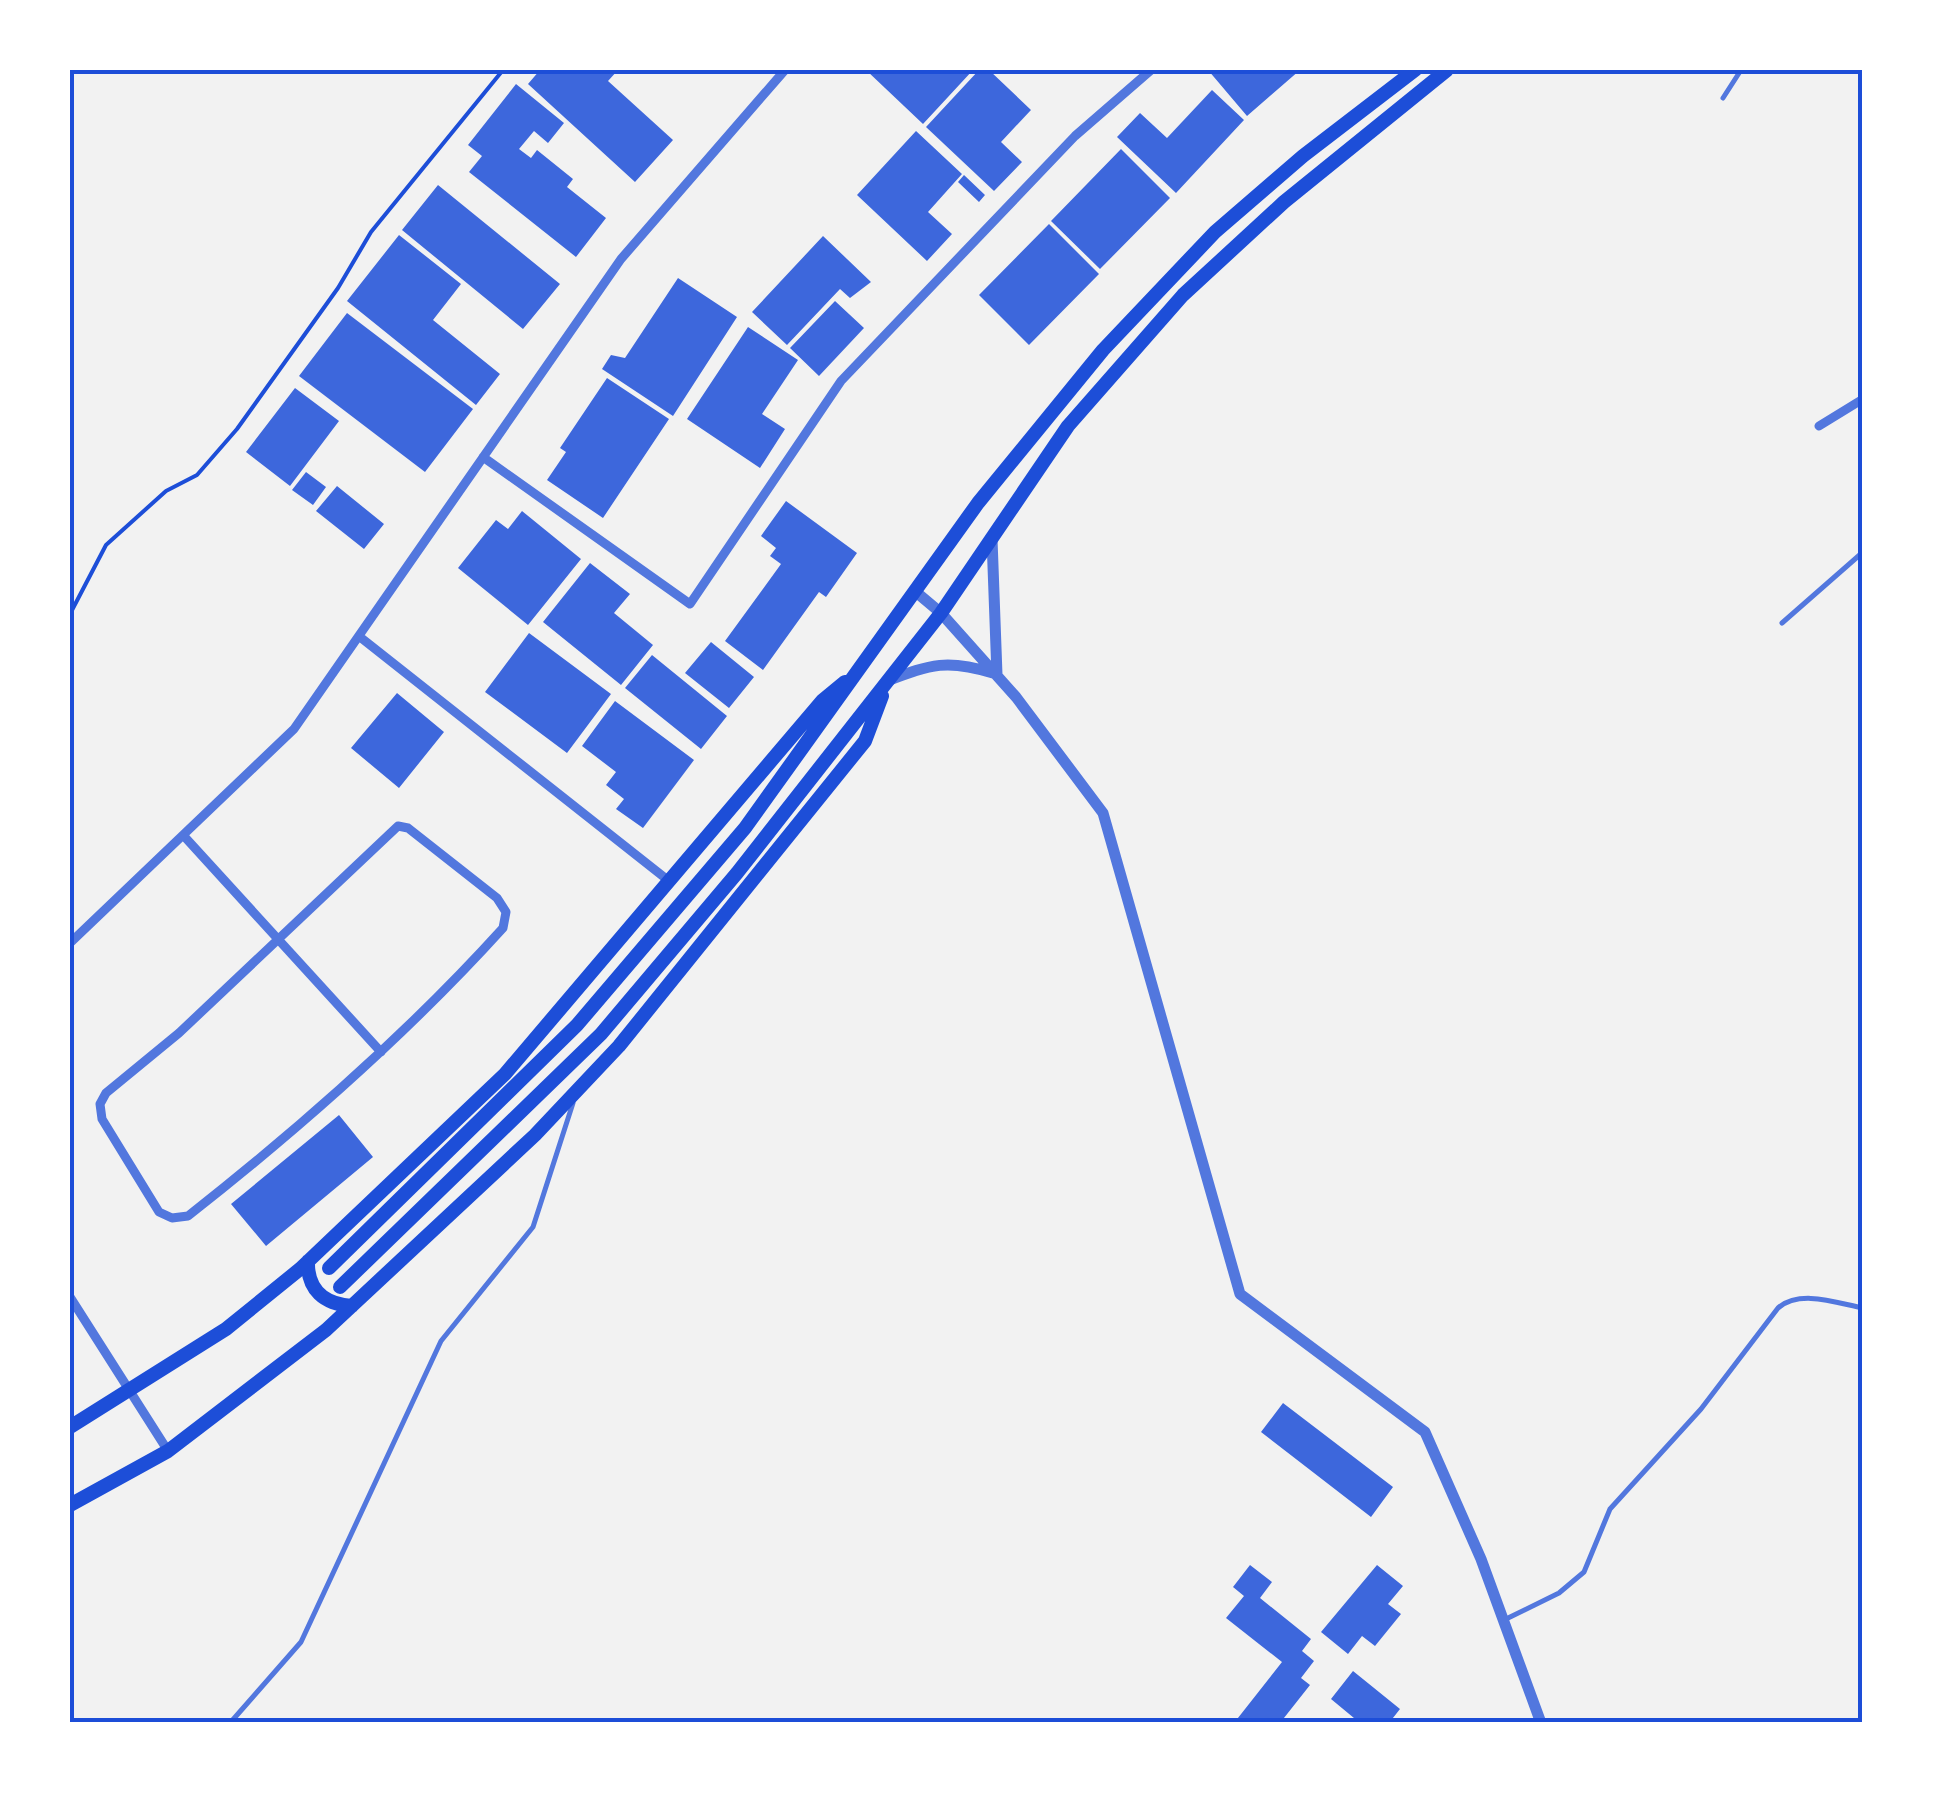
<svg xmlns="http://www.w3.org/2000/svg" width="1933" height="1793" font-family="Georgia,serif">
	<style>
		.building { fill: #3d67dc }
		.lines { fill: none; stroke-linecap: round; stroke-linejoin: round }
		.path { stroke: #1d4ed8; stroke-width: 4 }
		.service { stroke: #5277de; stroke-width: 5 }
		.minor { stroke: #5277de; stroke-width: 9 }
		.tertiary { stroke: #5277de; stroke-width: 11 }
		.primary { stroke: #1d4ed8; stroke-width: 14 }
		.neatline { fill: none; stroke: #1d4ed8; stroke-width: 4 }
	</style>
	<rect width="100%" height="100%" fill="#f2f2f2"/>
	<path class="building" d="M540,70H618L608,81L673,140L635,182L528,84Z
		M866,70H973L923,124Z
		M979,70H989L1031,110L1001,142L1022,162L994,191L926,127Z
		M1208,70H1300L1247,116Z
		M516,84L564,123L548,143L534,131L519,149L531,158L537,150L573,179L567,187L606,218L576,257L469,172L482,156L468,145Z
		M1212,90L1244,120L1176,193L1117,137L1140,113L1167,138Z
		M916,131L962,174L928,212L952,234L927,261L857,195Z
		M1121,149L1170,198L1100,269L1051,221Z
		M964,175L985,195L979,202L958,182Z
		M438,185L560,284L523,329L402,230Z
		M1049,224L1099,274L1029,345L979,295Z
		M399,235L461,284L433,320L500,374L476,405L347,301Z
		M823,236L871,282L850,298L840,289L787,345L752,312Z
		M678,278L737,317L673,416L602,369L611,355L625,358Z
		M835,301L864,328L819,376L790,348Z
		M347,313L473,409L425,472L299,376Z
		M748,327L798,360L762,414L785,429L760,468L687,419Z
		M607,378L669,419L603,518L547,480L566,452L560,448Z
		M295,388L339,421L290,486L246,452Z
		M306,472L326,487L313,505L292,490Z
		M337,486L384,524L364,549L316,511Z
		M786,501L857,553L826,597L819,592L763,670L725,641L781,564L770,556L776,548L761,536Z
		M522,511L581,559L528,625L458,568L496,520L508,529Z
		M590,563L630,594L614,613L653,645L621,685L543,622Z
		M529,633L611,694L567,753L485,692Z
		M711,642L754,677L729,708L685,673Z
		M652,655L727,716L701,749L625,688Z
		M397,693L444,732L399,788L351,748Z
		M615,701L694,760L643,828L616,809L624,799L606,785L616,772L582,746Z
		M339,1115L373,1157L266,1246L231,1204Z
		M1283,1403L1393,1487L1371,1517L1261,1432Z
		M1250,1565L1272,1582L1260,1598L1311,1639L1302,1651L1314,1661L1301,1678L1310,1685L1280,1723H1234L1282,1662L1226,1618L1244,1596L1233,1587Z
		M1377,1565L1403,1586L1388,1604L1401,1614L1375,1646L1362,1636L1348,1654L1321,1632Z
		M1353,1671L1400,1709L1389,1723H1360L1331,1699Z"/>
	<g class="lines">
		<path class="path" d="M70,614L106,545L166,491L197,475L237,429L338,288L371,232L503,70"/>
		<path class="service" d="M1723,98L1741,70
			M1782,623L1863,552
			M1506,1619L1559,1593L1584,1572L1610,1509L1701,1409L1778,1308C1800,1289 1837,1303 1863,1308
			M230,1723L301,1642L441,1341L533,1227L573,1103"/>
		<path class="minor" d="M1819,426L1863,399
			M483,457L690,604L841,381L1075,136L1151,70
			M360,637L669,881
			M398,826L408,828L497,898L506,912L503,928C407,1034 300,1128 188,1216L172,1218L159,1212L102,1119L100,1104L106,1093L179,1033Z
			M183,835L381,1052
			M70,943L294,729L621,259L785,70
			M70,1297L168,1451"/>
		<path class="tertiary" d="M992,539L997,675
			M916,592L941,613L1016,697L1103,813L1240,1294L1425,1432L1481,1559L1541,1723
			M887,681C932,664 947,659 993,673"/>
		<path class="primary" d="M308,1261C307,1290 324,1304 352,1306
			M329,1268L577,1025L745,828L978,503L1103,350L1215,232L1303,156L1415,70
			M340,1287L601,1034L737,873L941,613L1068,426L1183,295L1284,202L1447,70
			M70,1427L226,1329L300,1269L505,1074L822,701L845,682
			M70,1505L168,1451L326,1330L535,1135L619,1046L865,741L882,696"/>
	</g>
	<rect width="1933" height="1793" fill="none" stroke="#ffffff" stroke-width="145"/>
	<rect x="72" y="72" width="1788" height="1648" class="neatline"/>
</svg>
